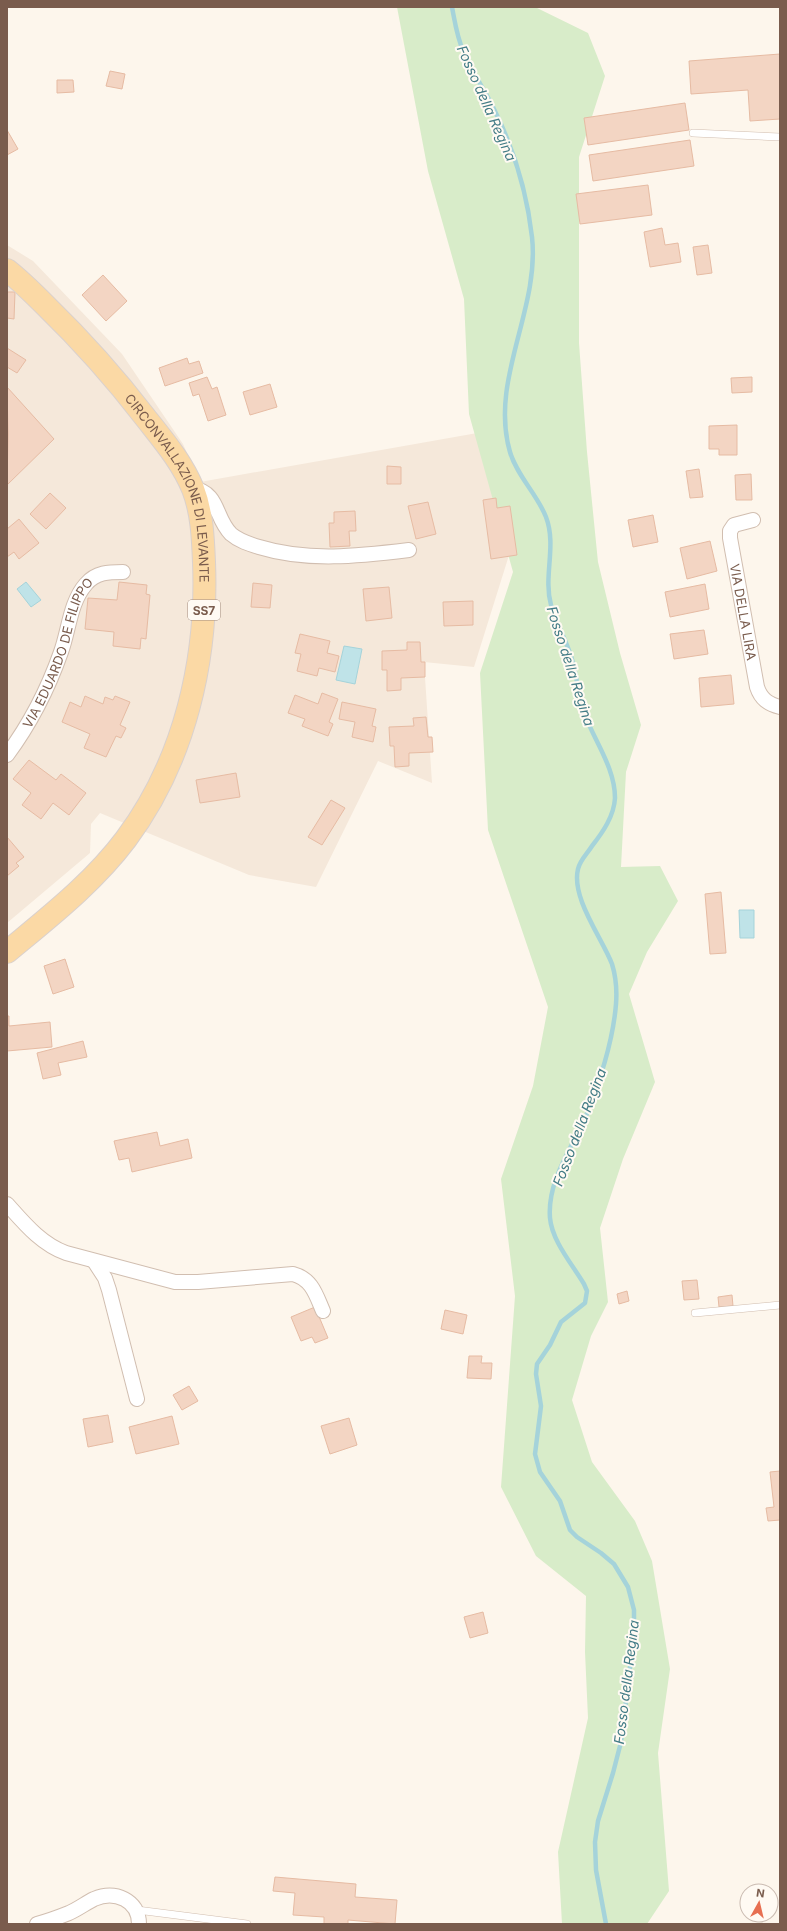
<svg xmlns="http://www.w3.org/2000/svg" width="787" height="1931" font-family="Inter,sans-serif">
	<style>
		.residential { fill: #f5e8da }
		.green { fill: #d8ecc9 }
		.water { fill: #bfe3e8; stroke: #a5d3da }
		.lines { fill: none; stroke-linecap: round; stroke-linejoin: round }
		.stream { stroke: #a5d3da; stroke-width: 4.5 }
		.building { fill: #f3d5c3; stroke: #e6bba3 }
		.lane-casing { stroke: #d1beb0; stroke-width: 8 }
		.street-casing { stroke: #d1beb0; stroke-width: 16 }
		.primary-casing { stroke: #dad1cd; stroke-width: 24 }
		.lane { stroke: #fff; stroke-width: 7 }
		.street { stroke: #fff; stroke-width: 14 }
		.primary { stroke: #fbd9a5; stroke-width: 22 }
		.labels { text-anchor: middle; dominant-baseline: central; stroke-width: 4; stroke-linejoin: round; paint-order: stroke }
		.shield { fill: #fffaf3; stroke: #a28b7f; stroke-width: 1 }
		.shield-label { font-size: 12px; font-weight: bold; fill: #7a5c4d }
		.street-label { font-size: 13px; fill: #7a5c4d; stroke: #fffaf3 }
		.water-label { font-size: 14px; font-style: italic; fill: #437c86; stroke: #fffaf3 }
	</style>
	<rect width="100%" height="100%" fill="#fdf6ec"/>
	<path class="residential" d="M7,245L33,261L122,354L183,444L200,482L483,432L515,536L474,667L424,662L432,783L378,761L316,887L249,875L100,813L91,824L90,853L7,923Z"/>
	<path class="green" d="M397,7H535L588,33L605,76L579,157V343L587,452L598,562L620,653L641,725L626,772L621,867L660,866L678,901L647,952L629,994L655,1082L623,1159L600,1228L608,1302L591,1336L572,1400L592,1462L635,1521L652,1561L670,1669L658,1753L669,1891L647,1924H562L558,1852L588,1718L585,1652L586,1596L536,1556L501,1487L515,1296L501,1179L533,1086L548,1007L488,830L480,673L513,572L469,414L464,299L428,171Z"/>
	<path class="water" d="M26,582L41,600L31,607L17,589Z
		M344,646L362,649L355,684L336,680Z
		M739,910H754V938H740Z"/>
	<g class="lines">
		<path class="stream" d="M452,7C455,23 457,38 464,53C472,72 484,89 493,107C513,147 527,193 532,237C540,310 489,380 510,452C517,476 537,494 546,517C557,546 543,576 551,605C556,622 565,638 571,656C577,675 578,696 585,715C595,742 615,768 615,798C614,816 603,832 592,846C587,854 580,860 578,869C571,898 602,938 612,964C616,977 617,991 616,1004C613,1042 600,1081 586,1116C572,1148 547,1181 550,1218C552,1241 572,1264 584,1284L587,1291L585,1303L561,1322L550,1345L537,1364L536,1374L541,1406L535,1454L540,1472L560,1501L570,1530L577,1537L601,1553L614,1564L628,1587L634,1610V1634L621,1742L613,1773L598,1821L595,1842L596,1870L606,1924"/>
	</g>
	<path class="building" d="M780,54V119L750,121L748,90L691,94L689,61Z
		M110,71L125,74L122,89L106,86Z
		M57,80H73L74,92L57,93Z
		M685,103L689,130L588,145L584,118Z
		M7,130L18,149L7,155Z
		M690,140L694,166L593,181L589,155Z
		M648,185L652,215L580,224L576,194Z
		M662,228L665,245L678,243L681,262L650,267L644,232Z
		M708,245L712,273L697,275L693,247Z
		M103,275L127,301L106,321L82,295Z
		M7,292H15L14,319L7,318Z
		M7,348L26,360L17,373L7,367Z
		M187,358L189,364L199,361L203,373L165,386L159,368Z
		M207,377L212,389L217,387L226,415L208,421L199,394L193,396L189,383Z
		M752,377V392L732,393L731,378Z
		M270,384L277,407L250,415L243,392Z
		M7,387L54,439L7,485L8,434Z
		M737,425V455H719V449H709V426Z
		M387,466L401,467V484H387Z
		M699,469L703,497L690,498L686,471Z
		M751,474L752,500H736L735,475Z
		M50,493L66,508L46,529L30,514Z
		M496,498L497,508L510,506L517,555L491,559L483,500Z
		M428,502L436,534L416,539L408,506Z
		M355,511L356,531H349L350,546L330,547L329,523H334V512Z
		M653,515L658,542L633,547L628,520Z
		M19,519L39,543L19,559L14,552L7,557V529Z
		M710,541L717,571L687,579L680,548Z
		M119,582L147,585L146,594L150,595L146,639L141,638L140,649L113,646L114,632L85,629L88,598L117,600Z
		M253,583L272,585L270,608L251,607Z
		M705,584L709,609L670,617L665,592Z
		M389,587L392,618L366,621L363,589Z
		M473,601V625L444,626L443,602Z
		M704,630L708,654L674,659L670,634Z
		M300,634L330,641L327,653L339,656L335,672L319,668L317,676L297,671L301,654L295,653Z
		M407,642H420L421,662H425V677L401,678V690L387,691V670H382V651L407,650Z
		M731,675L734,704L701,707L699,678Z
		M322,693L338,699L329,722L333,724L328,736L302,726L305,719L288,713L295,695L318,704Z
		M85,696L103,704L105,697L113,700L115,696L130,702L120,725L126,728L121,738L116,736L106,757L84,748L90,734L62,722L70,702L81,707Z
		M342,702L376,709L372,726L376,727L373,742L352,737L355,722L339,719Z
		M426,717L428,737H432L433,752L409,753V766L395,767L394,746H390L389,727L414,726L413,718Z
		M29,760L56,780L61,774L86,793L69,815L53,803L41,819L22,805L31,793L13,779Z
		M236,773L240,797L200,803L196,780Z
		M331,800L345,808L322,845L308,837Z
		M7,837L24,857L16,863L19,866L7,876Z
		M721,892L726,953L710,954L705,894Z
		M65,959L74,987L53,994L44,966Z
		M7,1016H9V1026L50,1022L52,1047L7,1051Z
		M83,1041L87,1057L58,1063L61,1075L43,1079L37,1053Z
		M157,1132L160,1146L188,1139L192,1158L132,1172L129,1158L119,1160L114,1141Z
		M697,1280L699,1299L684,1300L682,1281Z
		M627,1291L629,1301L619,1304L617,1294Z
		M732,1295L733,1306L719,1307L718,1297Z
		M315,1307L328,1338L315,1343L312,1337L301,1341L291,1317Z
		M445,1310L467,1315L463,1334L441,1329Z
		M469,1356H482L481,1363H492L491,1379L467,1378Z
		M189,1386L198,1401L182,1410L173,1395Z
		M108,1415L113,1442L88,1447L83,1419Z
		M172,1416L179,1444L136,1454L129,1427Z
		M349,1418L357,1445L330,1454L321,1426Z
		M780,1471V1520L768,1521L766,1508L774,1507L770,1472Z
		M483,1612L488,1633L470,1638L464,1617Z
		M275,1877L356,1884L355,1897L397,1900L395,1924L348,1920V1924H324V1917L293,1915L295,1893L273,1891Z"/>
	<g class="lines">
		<defs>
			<path id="lane" d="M693,133L780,137
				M695,1313L780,1305
				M137,1910L247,1924"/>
			<g id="street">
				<path d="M192,488C220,493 214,517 231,534C239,541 249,544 259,547C308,562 359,556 409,550"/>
				<path id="s1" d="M753,520L734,525L730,531V538L757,687C761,699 768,704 780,707"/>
				<path id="s2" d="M7,755C30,724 48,689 61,652C69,630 70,602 86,584C96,572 109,572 123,572"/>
				<path d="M7,1204C24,1223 41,1244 66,1253L175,1282H198L293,1274C312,1279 316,1295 323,1311"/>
				<path d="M94,1261L105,1278L109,1290L137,1399"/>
				<path d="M37,1924C48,1921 59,1917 69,1913C78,1909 86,1903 94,1899C115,1890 139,1900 139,1924"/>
			</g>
			<g id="primary">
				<path id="s3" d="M7,270C21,281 34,294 46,306C82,341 115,378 145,417C163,440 182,462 193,489C202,512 203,538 204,562C208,659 185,760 126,839C93,883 49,917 7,952"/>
			</g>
		</defs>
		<use href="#lane" class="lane-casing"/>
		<use href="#street" class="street-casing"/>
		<use href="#primary" class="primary-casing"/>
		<use href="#lane" class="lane"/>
		<use href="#street" class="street"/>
		<use href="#primary" class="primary"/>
	</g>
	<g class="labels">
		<rect class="shield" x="188" y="600" width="32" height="20" rx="3"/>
		<g class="shield-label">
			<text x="204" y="610">SS7</text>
		</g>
		<g class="street-label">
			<text stroke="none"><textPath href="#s3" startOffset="279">CIRCONVALLAZIONE DI LEVANTE</textPath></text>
			<text stroke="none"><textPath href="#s1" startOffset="109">VIA DELLA LIRA</textPath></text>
			<text stroke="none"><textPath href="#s2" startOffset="115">VIA EDUARDO DE FILIPPO</textPath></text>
		</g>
		<g class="water-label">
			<text transform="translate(487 103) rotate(66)">Fosso della Regina</text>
			<text transform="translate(571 666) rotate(72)">Fosso della Regina</text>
			<text transform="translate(579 1127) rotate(-69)">Fosso della Regina</text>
			<text transform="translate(626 1682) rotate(-83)">Fosso della Regina</text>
		</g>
	</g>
	<rect width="787" height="1931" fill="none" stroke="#7a5c4d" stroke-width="16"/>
	<g transform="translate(759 1903) rotate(8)"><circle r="19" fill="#fffaf3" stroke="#cabbb1"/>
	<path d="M0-3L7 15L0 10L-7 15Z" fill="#e76f51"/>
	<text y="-6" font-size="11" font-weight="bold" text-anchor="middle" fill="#7a5c4d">N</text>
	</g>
</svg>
